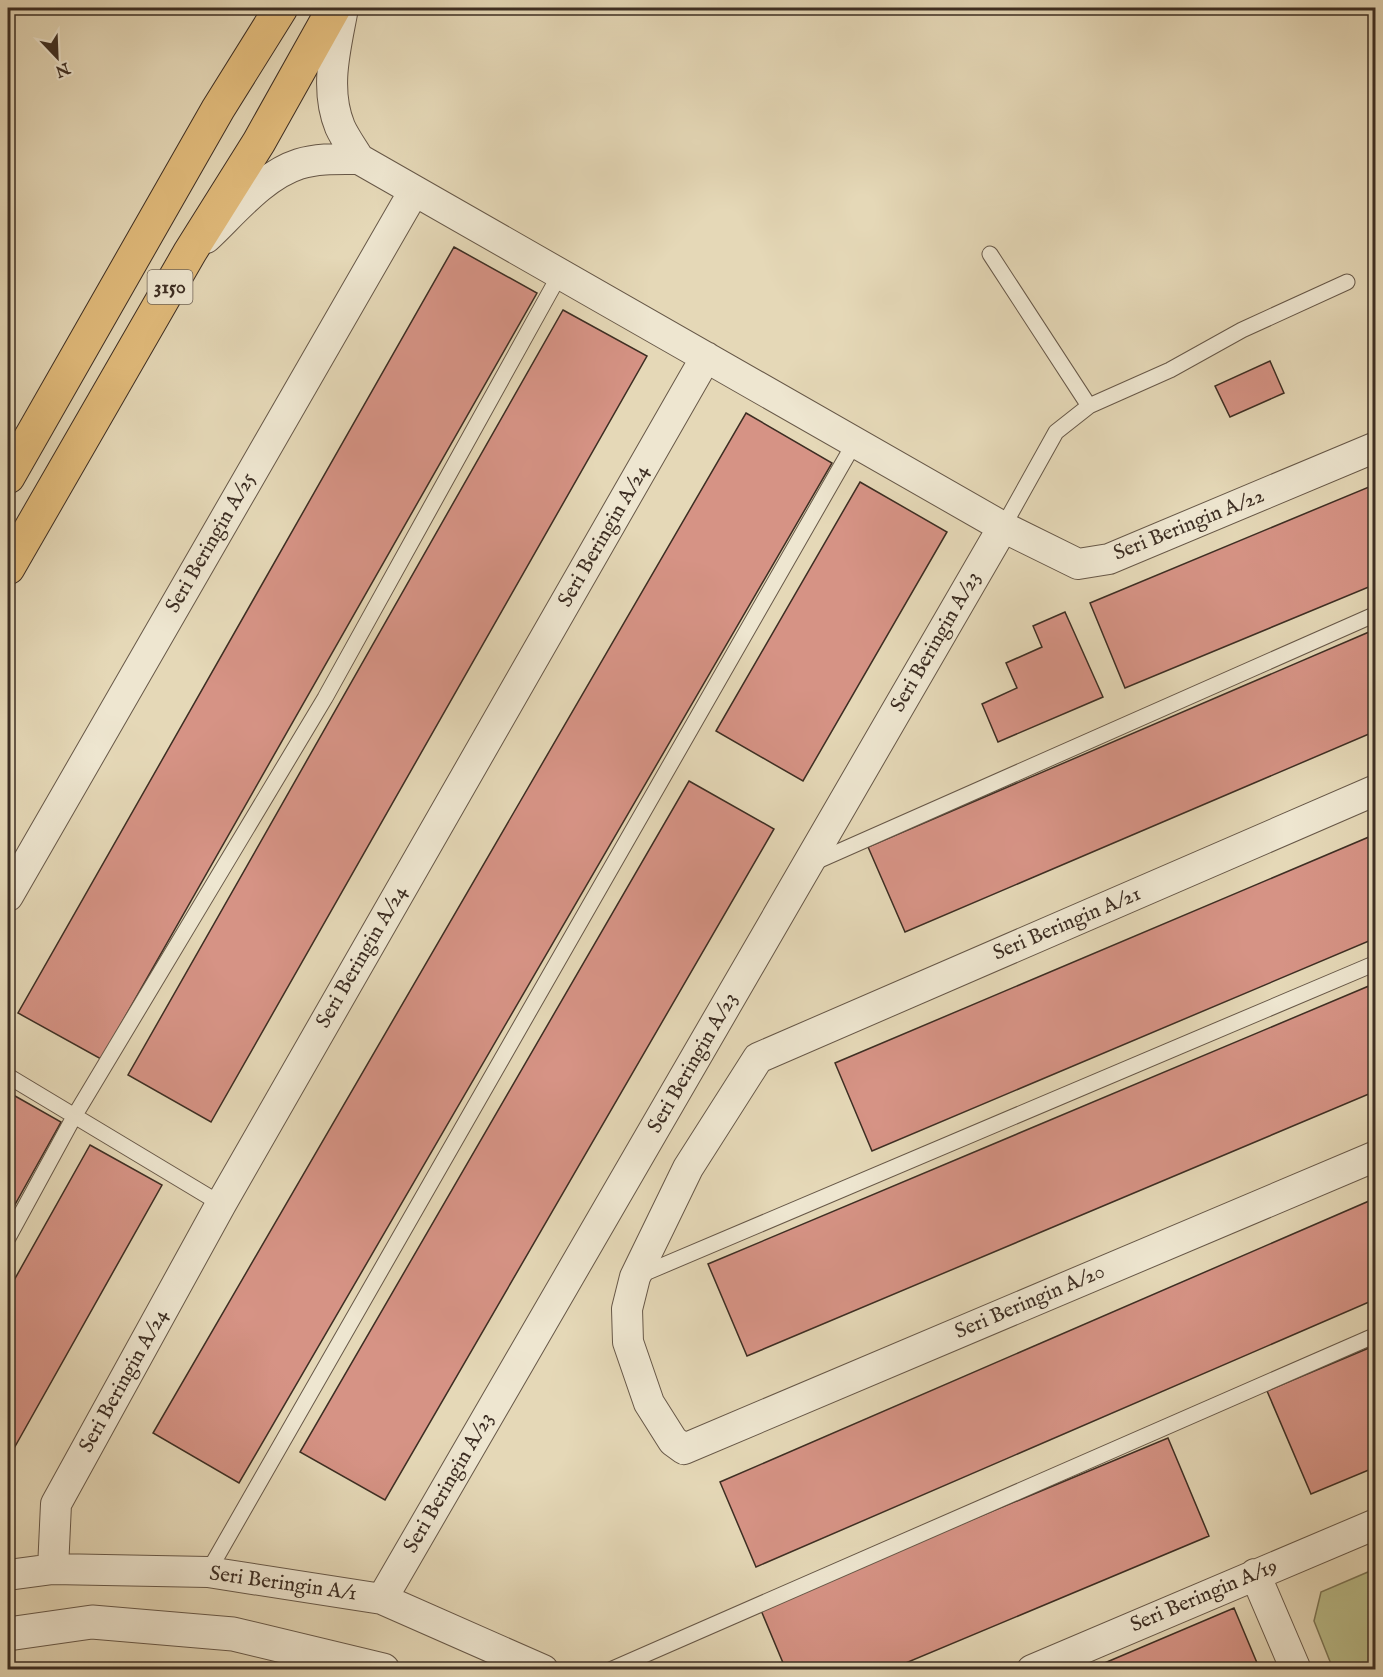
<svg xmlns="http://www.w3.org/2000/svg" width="1383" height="1677" font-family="'IM FELL English',serif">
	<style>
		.green { fill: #babd8a; stroke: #7c7656; stroke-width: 1.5 }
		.building { fill: #d69385; stroke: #3d2e23; stroke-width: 1.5 }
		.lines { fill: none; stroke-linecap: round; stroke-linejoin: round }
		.service-casing { stroke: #675848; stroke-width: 17 }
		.minor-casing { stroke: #675848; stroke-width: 32 }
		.tertiary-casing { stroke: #675848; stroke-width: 35 }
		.primary-casing { stroke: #3d2e23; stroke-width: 35 }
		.service { stroke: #eee6d0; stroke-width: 15 }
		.minor { stroke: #eee6d0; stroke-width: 30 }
		.tertiary { stroke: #eee6d0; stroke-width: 33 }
		.primary { stroke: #e2bc7c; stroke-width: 33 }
		.labels { text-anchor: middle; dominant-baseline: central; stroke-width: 5; stroke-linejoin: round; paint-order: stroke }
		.shield { fill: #eee6d0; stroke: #726557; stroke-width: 1.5 }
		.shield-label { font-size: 20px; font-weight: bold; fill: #3d2e23 }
		.street-label { font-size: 21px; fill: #3d2e23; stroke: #eee6d0 }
	</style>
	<rect width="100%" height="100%" fill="#e5d8b7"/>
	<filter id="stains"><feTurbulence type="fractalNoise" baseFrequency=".00333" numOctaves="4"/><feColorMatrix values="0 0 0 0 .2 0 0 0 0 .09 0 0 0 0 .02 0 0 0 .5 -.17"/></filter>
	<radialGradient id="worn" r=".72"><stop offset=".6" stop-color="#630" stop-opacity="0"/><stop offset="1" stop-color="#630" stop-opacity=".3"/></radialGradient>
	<path class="green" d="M1375,1569V1669H1333L1314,1621L1321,1592Z"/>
	<path class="building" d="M454,247L537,293L101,1059L18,1013Z
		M563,310L647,356L211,1122L128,1075Z
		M1270,361L1284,393L1230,417L1215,386Z
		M746,413L832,463L239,1483L153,1433Z
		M860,482L947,532L803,781L716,731Z
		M1376,484V584L1125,688L1090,603Z
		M1065,612L1103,697L998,742L982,704L1017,688L1006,663L1042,647L1033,626Z
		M1376,629V731L905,932L868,847Z
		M689,781L774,829L385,1500L300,1452Z
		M1376,834V938L872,1151L835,1063Z
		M1376,983V1091L747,1356L708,1264Z
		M8,1092L61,1122L8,1217Z
		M90,1145L162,1185L8,1459V1291Z
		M1376,1198V1299L756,1567L720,1482Z
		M1376,1345V1467L1311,1494L1267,1391Z
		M1168,1438L1209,1536L889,1670H786L760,1608Z
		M1234,1608L1260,1670H1088Z"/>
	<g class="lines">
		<defs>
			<path id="service" d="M990,254L1089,406
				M1003,527L1056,432L1089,406L1170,370L1242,330L1347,282
				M813,863L1376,614
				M8,1076L221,1204
				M8,1238L75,1115L325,698L560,274
				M638,1276L1376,963
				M208,1572L855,442
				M610,1670L1376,1335"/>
			<path id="minor" d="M343,8C336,47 324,88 340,127C345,138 353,149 359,159
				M206,238C233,213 262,176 299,164C318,158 339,159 359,159L1003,527L1078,564L1109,559L1376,447
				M1376,790L758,1058L688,1168L635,1277L627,1309L628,1342L649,1403L673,1441L684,1449L1376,1156
				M8,896L414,191
				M53,1569L56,1504L221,1204L706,357
				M1255,1574L1296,1670
				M8,1575L53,1569L208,1572L382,1599L543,1670
				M382,1599L1003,527
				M1032,1670L1376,1524"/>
			<path id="tertiary" d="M8,1634L92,1622L233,1634L383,1670"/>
			<path id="primary" d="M8,477L218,109L281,8
				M8,568L190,252L259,142L334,8"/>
		</defs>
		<use href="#service" class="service-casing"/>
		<use href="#minor" class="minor-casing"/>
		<use href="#tertiary" class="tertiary-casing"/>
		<use href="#primary" class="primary-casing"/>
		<use href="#service" class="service"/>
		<use href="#minor" class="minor"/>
		<use href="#tertiary" class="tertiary"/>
		<use href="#primary" class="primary"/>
	</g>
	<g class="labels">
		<rect class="shield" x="147.5" y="270" width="45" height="34" rx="4.5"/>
		<g class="shield-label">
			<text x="170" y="287">3150</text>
		</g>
		<g class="street-label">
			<text transform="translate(1189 525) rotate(-22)">Seri Beringin A/22</text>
			<text transform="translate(604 536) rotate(-60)">Seri Beringin A/24</text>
			<text transform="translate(211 543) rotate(-60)">Seri Beringin A/25</text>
			<text transform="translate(936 642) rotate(-60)">Seri Beringin A/23</text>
			<text transform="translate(1067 924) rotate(-23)">Seri Beringin A/21</text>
			<text transform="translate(362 957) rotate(-60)">Seri Beringin A/24</text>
			<text transform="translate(693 1063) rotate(-60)">Seri Beringin A/23</text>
			<text transform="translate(1030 1302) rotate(-23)">Seri Beringin A/20</text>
			<text transform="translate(124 1381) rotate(-61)">Seri Beringin A/24</text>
			<text transform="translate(449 1483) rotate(-60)">Seri Beringin A/23</text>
			<text transform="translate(283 1584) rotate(8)">Seri Beringin A/1</text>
			<text transform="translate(1204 1596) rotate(-23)">Seri Beringin A/19</text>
		</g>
	</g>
	<rect width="1383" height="1677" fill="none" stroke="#e5d8b7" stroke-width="30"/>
	<rect x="9" y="9" width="1365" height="1659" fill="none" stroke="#3d2e23" stroke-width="3"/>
	<rect x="15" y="15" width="1353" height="1647" fill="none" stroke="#3d2e23" stroke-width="1.5"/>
	<g transform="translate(57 57) rotate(157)" stroke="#eee6d0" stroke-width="4.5" paint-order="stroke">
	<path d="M0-4.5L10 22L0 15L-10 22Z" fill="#3d2e23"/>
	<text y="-9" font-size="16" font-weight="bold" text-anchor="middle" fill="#3d2e23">N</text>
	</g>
	<rect width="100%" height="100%" filter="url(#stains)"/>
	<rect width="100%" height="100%" fill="url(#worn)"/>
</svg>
